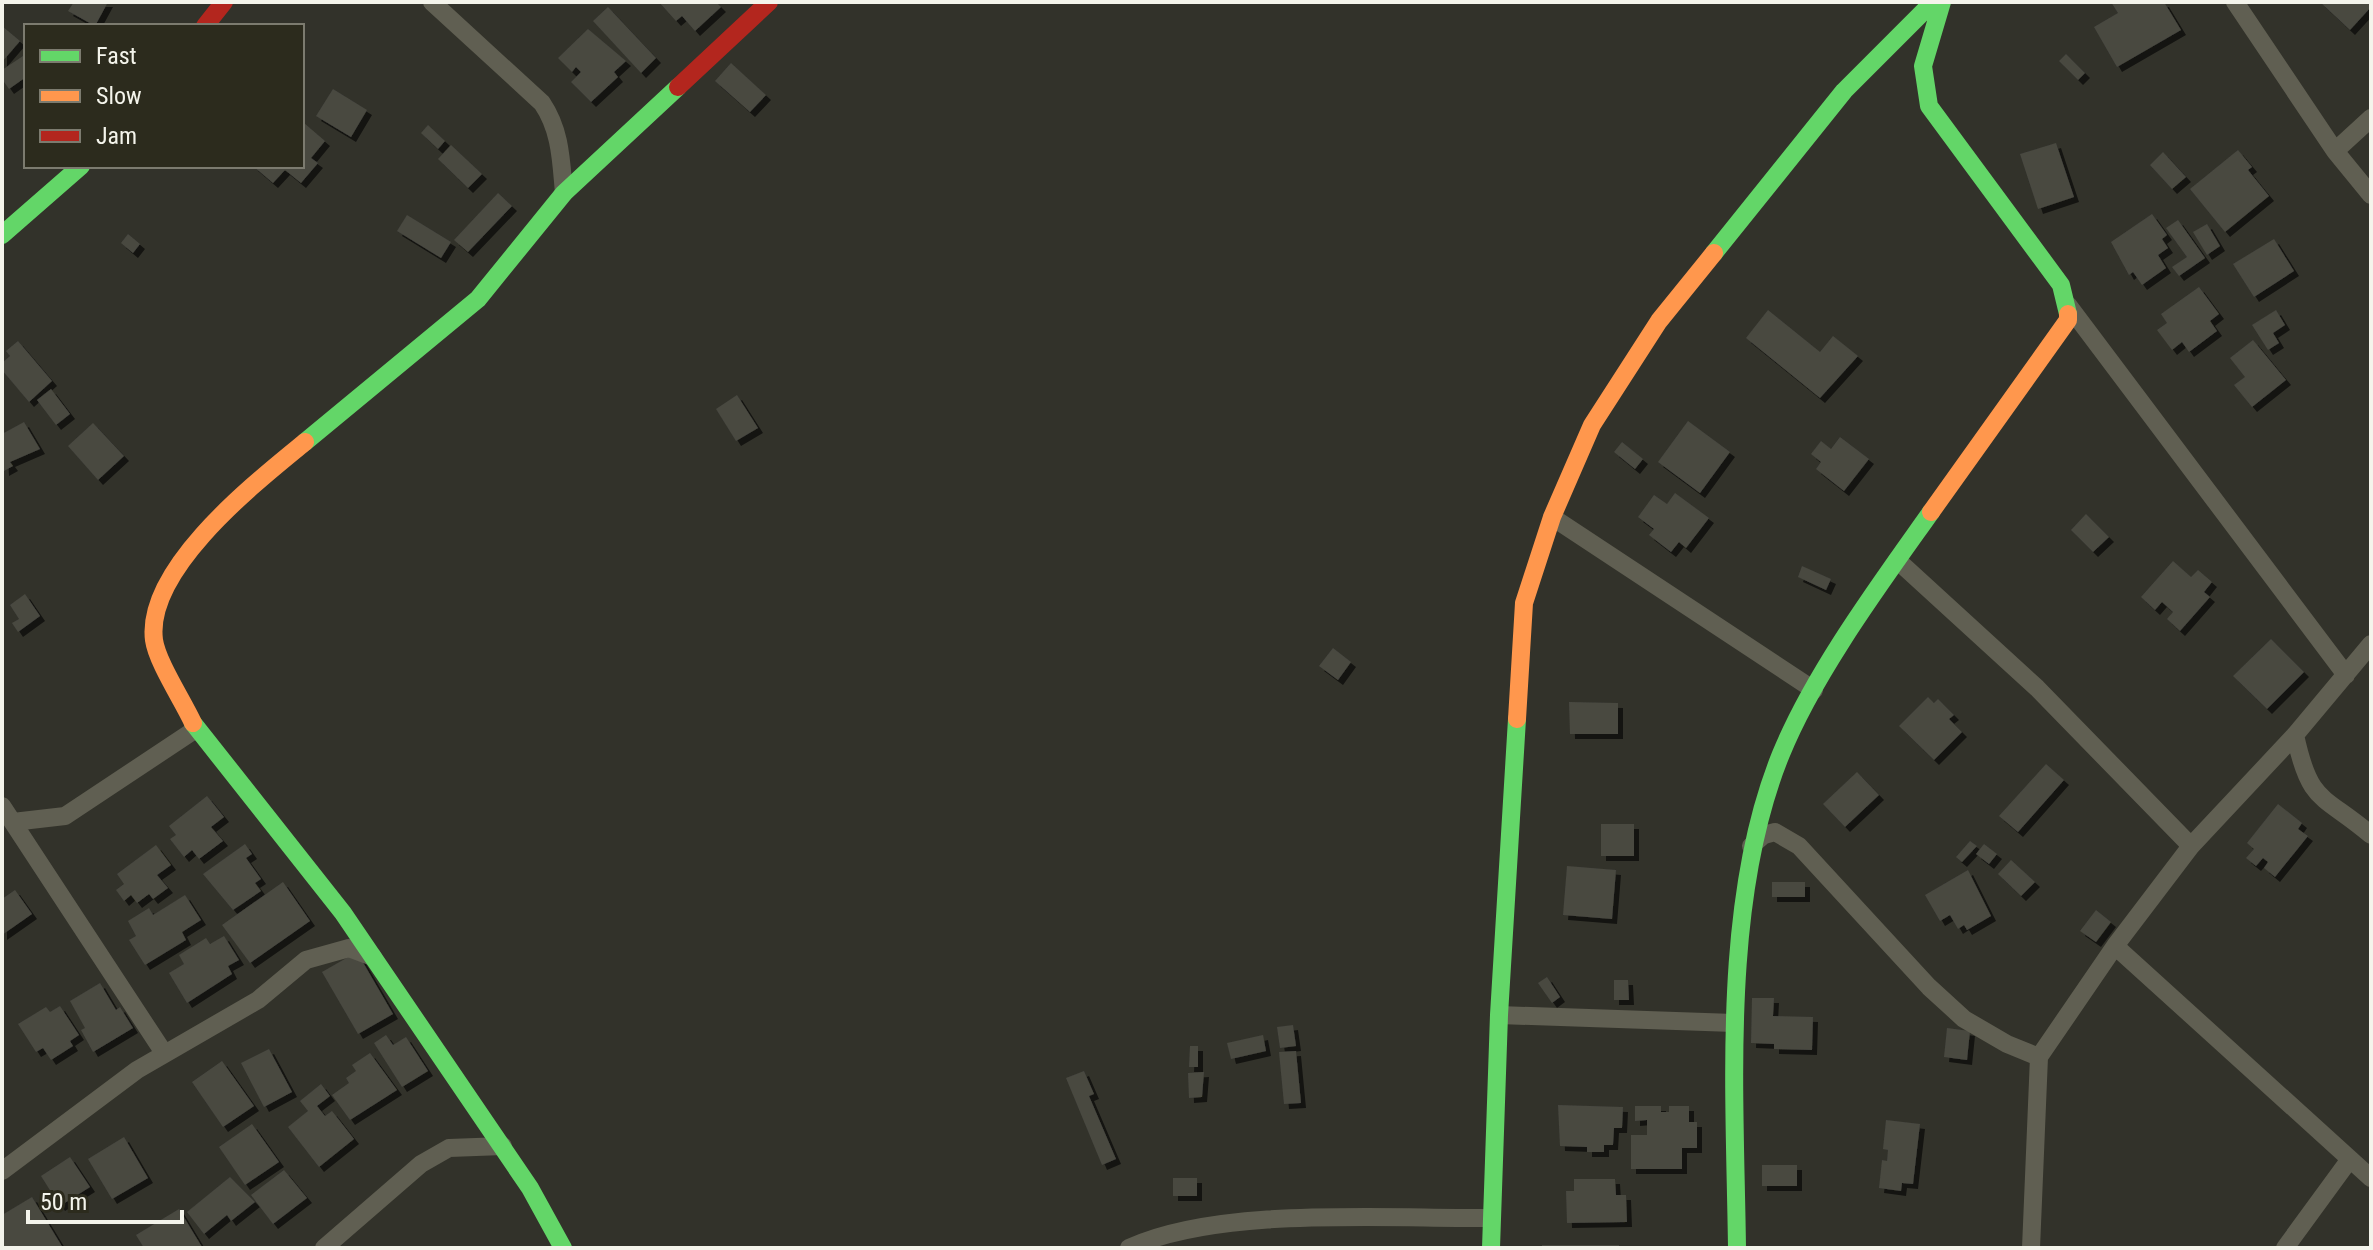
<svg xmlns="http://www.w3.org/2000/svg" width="2373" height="1250" font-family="'Roboto Condensed',sans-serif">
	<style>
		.building { fill: #484841; filter: url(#shadow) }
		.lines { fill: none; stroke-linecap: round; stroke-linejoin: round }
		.street { stroke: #605f52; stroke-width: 18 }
		.fast { stroke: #63d668; stroke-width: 18 }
		.slow { stroke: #ff974d; stroke-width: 18 }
		.jam { stroke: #b3261e; stroke-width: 18 }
	</style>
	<defs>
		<filter id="shadow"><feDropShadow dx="5" dy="5" stdDeviation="0" flood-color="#0009"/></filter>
	</defs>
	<rect width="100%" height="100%" fill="#32322a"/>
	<path class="building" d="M74,2H108L95,26L68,11Z
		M659,2H716L721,7L695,31L682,16L676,21Z
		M2111,2H2164L2181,30L2117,67L2094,27L2118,13Z
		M2320,2H2371V7L2350,30Z
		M608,7L656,58L641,73L593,21Z
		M2,26L20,41L2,62Z
		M588,29L626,61L614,72L618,77L591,102L571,82L581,72L576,67L572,72L558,58Z
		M26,54V77L9,89L2,79V70Z
		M2066,54L2085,73L2078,80L2059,61Z
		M731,63L766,95L750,112L715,81Z
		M333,89L367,110L351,137L316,116Z
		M304,123L325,141L311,158L318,163L301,183L285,170L273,183L253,166H302Z
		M428,125L445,141L438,149L421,133Z
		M2056,143L2074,197L2038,209L2020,154Z
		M451,145L482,174L468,188L438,159Z
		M2238,150L2252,167L2248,170L2269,196L2225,232L2190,189Z
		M2163,152L2186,177L2172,189L2150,165Z
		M498,193L512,206L468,252L454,240Z
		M2152,214L2167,235L2162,239L2168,248L2158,255L2166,268L2142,285L2133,272L2129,275L2111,242Z
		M407,215L451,242L441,258L397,231Z
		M2178,220L2205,258L2179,276L2172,267L2187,257L2166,228Z
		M2207,224L2220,246L2207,255L2193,232Z
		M128,234L140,244L133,253L121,243Z
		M2274,239L2294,271L2254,297L2233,264Z
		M2199,287L2219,314L2210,321L2217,331L2189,352L2182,342L2172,350L2157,330L2167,323L2161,314Z
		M1768,310L1820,352L1833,336L1858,356L1820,398L1746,338Z
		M2276,310L2285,325L2273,333L2279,343L2268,350L2252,325Z
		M2253,340L2286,380L2252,407L2234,385L2245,377L2230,358Z
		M18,341L52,381L29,402L2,370V363L10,356L6,351Z
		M51,389L70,414L56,425L37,400Z
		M737,395L758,428L736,441L716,409Z
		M1688,421L1730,452L1700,493L1658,462Z
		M24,422L40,449L10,462L13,466L4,471L2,434Z
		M93,423L124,456L98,480L68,446Z
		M1840,437L1869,459L1844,491L1816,469L1821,462L1811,454L1821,441L1831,449Z
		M1622,442L1643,459L1635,469L1614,452Z
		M1675,493L1709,518L1686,548L1679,542L1671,552L1649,535L1654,529L1638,517L1654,495L1667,504Z
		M2086,514L2109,537L2093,552L2071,530Z
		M2173,561L2191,577L2198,570L2212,582L2204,592L2210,597L2180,631L2167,619L2173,612L2162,602L2155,610L2141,597Z
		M1802,566L1831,579L1826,590L1798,577Z
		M25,594L40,616L18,632L12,623L19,619L10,605Z
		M2271,639L2304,672L2267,709L2233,676Z
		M1333,648L1351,662L1338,680L1319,666Z
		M1928,697L1934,703L1938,699L1954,715L1949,719L1962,732L1934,760L1899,726Z
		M1569,702L1618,703V734H1570Z
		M2046,764L2064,780L2018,832L1999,816Z
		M1857,772L1879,795L1845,827L1823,804Z
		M207,796L224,817L211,827L223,841L199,859L192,850L184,857L170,839L176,835L169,826Z
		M2278,804L2302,823L2298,829L2308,836L2275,877L2264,868L2268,862L2263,858L2256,866L2246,858L2254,849L2247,843Z
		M1601,824H1634V856H1601Z
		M1970,841L1977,846L1962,862L1956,857Z
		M245,844L252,854L246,858L261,879L255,883L261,891L233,910L203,874Z
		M1984,844L1997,854L1989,864L1976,854Z
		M156,845L171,865L157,875L168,888L153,899L149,894L137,903L131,895L124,901L116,890L124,884L117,874Z
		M2011,860L2035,882L2021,896L1998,874Z
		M1567,866L1616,870L1612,919L1563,915Z
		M1968,870L1991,916L1967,930L1964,925L1958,929L1950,915L1940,921L1925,895Z
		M283,882L310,921L250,963L222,925Z
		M1772,882H1805V897H1772Z
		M15,890L32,914L2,935V899Z
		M185,895L201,920L182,932L186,940L145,965L129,940L136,936L128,921L149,908L153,915Z
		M2096,910L2111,922L2096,942L2080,931Z
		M224,936L239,960L228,966L232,974L187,1003L169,973L184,964L179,955L206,938L210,944Z
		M357,952L393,1014L358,1034L322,972Z
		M1547,977L1560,997L1552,1003L1538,983Z
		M1614,980H1628L1629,1000H1614Z
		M100,983L116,1010L120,1007L133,1028L93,1052L81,1030L85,1028L70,1001Z
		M1752,998H1774L1773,1016L1813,1017L1812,1050L1774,1049V1044L1751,1043Z
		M60,1006L79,1035L70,1041L73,1046L51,1060L43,1048L36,1052L18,1024L46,1007L50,1012Z
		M1293,1025L1296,1046L1280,1048L1277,1027Z
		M1947,1028L1970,1031L1967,1060L1944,1057Z
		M386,1035L393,1045L406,1037L428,1071L402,1087L374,1043Z
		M1263,1035L1266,1051L1231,1059L1227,1043Z
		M1190,1046H1198V1067H1189Z
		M269,1049L292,1092L264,1107L241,1063Z
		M1296,1051L1301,1103L1284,1104L1279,1052Z
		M370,1053L397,1090L350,1120L332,1095L349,1083L346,1078L356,1071L352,1065Z
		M222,1061L254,1106L223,1127L192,1082Z
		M1084,1071L1094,1094L1089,1096L1116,1159L1102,1165L1066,1078Z
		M1204,1072L1202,1097L1189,1098L1188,1073Z
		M321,1084L330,1096L317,1106L325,1116L332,1111L354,1139L319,1167L288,1127L308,1111L300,1101Z
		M1558,1105L1623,1107L1622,1128H1614L1613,1145H1604V1152H1587V1147L1560,1146Z
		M1635,1106H1661V1112H1669V1106H1689V1122H1697V1148H1682V1169H1631V1135H1647V1120L1635,1121Z
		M1886,1120L1920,1124L1913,1184L1902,1183L1901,1191L1879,1188L1882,1160L1887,1161L1888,1150L1883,1149Z
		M252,1124L279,1162L245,1185L219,1147Z
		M124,1137L148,1178L112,1199L88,1159Z
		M70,1157L90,1187L60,1206L41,1176Z
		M1762,1165H1797V1186H1762Z
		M284,1170L307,1198L273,1224L251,1195Z
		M230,1177L255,1202L231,1221L227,1215L204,1234L187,1212Z
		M1173,1178H1197V1196H1173Z
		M1574,1179H1615L1616,1195H1626L1627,1222L1567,1223L1566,1191H1574Z
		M32,1197L63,1248H2V1215Z
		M179,1209L202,1247L144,1248L136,1235Z
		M1542,1245H1619V1248H1542Z"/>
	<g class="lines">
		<path class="street" d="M432,2L542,103C561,131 561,161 564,193
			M2235,2L2335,151L2371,195
			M2335,151L2371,118
			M2068,305L2346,675
			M1552,517L1814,690
			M1897,560L2037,688L2191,846
			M2295,735C2310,805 2323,794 2371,835
			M2,806L164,1053
			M13,822L65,816L196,729
			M1751,846L1764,835L1775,832L1799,846L1929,987L1964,1019L2007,1044L2039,1057
			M2115,946L2371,1178
			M1499,1015L1734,1023
			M2,1171L137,1070L258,1000L306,960L349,948L373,957
			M324,1248L421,1164L449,1148L503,1146
			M1129,1248C1220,1206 1389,1219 1491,1218
			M2031,1248L2039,1057L2115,946L2191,846L2295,735L2371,644
			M2285,1248L2350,1159"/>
		<path class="fast" d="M1942,2L1923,66L1929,106L2061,285L2068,314
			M2,235L81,166
			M1714,253L1844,91L1933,2
			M305,442L478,299L564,193L678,87
			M193,723L343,913L530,1188L563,1248
			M1491,1248L1499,1015L1517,719
			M1737,1248C1735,1092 1721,901 1781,754C1814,673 1880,584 1931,512"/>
		<path class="slow" d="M1931,512L2068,320V314
			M1517,719L1524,603L1552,517L1592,425L1659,321L1714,253
			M193,723C183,701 157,662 154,640C145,569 255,483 305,442"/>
		<path class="jam" d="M205,26L224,2
			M678,87L769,2"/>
	</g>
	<rect width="2373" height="1250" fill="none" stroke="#f4f4eb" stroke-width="8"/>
	<rect x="24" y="24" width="280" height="144" fill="#2c2b1d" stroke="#7c7b6f" stroke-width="2"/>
	<rect x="40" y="50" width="40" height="12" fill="#63d668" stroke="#7c7b6f" stroke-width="2"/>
	<text x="96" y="64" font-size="24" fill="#f4f4eb">Fast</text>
	<rect x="40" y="90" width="40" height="12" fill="#ff974d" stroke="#7c7b6f" stroke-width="2"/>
	<text x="96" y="104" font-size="24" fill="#f4f4eb">Slow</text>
	<rect x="40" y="130" width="40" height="12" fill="#b3261e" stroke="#7c7b6f" stroke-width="2"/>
	<text x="96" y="144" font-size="24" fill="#f4f4eb">Jam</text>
	<path d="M28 1210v12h154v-12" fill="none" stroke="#f4f4eb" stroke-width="4"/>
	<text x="40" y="1210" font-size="24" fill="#f4f4eb" stroke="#2c2b1d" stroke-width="6" paint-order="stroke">50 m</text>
</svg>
